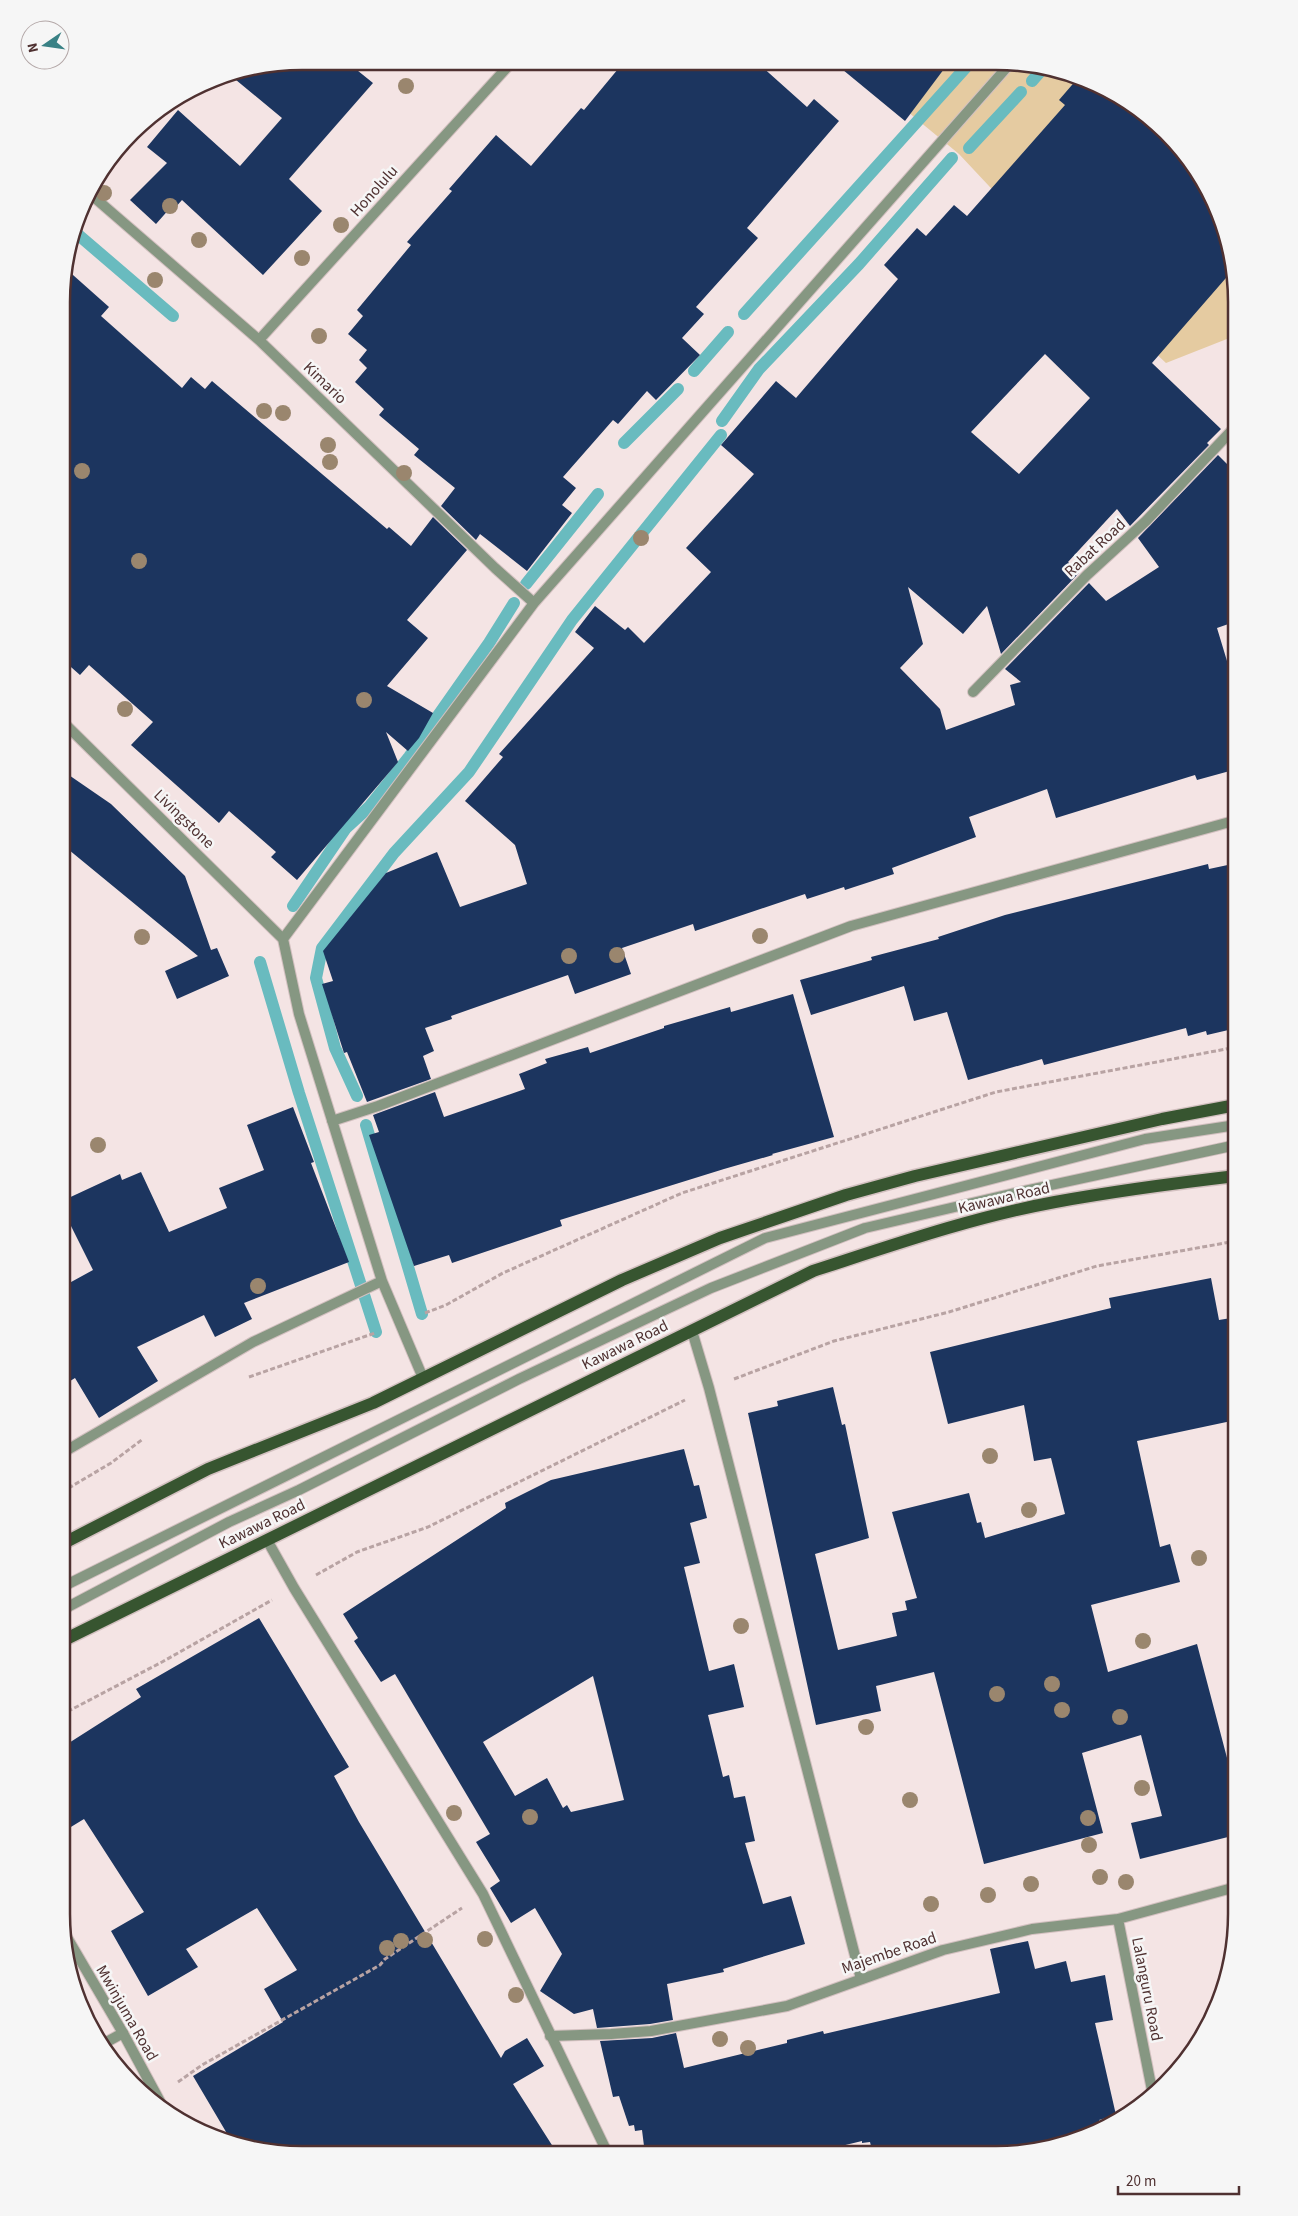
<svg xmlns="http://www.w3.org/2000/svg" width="1298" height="2216" font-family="'Source Sans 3',sans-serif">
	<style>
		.green { fill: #e5cba1 }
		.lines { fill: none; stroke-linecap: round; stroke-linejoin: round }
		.stream { stroke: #69bbbf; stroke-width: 12 }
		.building { fill: #1c355f; fill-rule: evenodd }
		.service-casing { stroke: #d3c0c0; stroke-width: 12 }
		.minor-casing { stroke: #d3c0c0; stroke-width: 12 }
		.tertiary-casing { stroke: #d3c0c0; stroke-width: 12 }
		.primary-casing { stroke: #d3c0c0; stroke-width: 15 }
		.path { stroke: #b8a3a3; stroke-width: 3; stroke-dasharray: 5 2.5; stroke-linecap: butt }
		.service { stroke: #869782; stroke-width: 10 }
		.minor { stroke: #869782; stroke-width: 10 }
		.tertiary { stroke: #869782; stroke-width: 10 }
		.primary { stroke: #375530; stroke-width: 12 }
		.tree { fill: #9a866e }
		.labels { text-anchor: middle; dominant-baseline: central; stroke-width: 5; stroke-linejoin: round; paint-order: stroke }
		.street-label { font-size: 16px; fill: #4f3131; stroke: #f6f6f6 }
		.rim { fill: none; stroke: #4f3131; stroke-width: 2.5 }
	</style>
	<rect width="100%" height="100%" fill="#f4e4e4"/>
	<path class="green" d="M851,65L1043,66L1102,86L1155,121L1196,168L1224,224L1237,302V335L1166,363L1074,277L959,154Z"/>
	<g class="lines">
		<path class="stream" d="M1032,81L1045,66
			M969,148L1021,92
			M75,232L173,316
			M744,314L968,65
			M694,371L728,332
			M722,421L759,369L859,264L952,158
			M624,443L678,389
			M526,584L598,494
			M293,906L346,828L369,807L409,757L489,643L514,603
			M260,962L299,1093L376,1332
			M357,1096L335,1048L316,978L322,948L394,853L469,772L572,620L721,435
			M366,1125L422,1314"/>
	</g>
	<path class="building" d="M302,61L347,62L373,83L289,179L322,211L263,275L182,200L174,209L171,207L156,224L130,200L167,163L147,147L178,110L240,166L282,118L230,75Z
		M623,63L759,64L807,107L814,99L839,121L747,228L758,238L696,307L704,314L682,338L700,355L656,400L647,391L618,424L613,420L563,477L576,488L562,505L572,513L527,571L480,534L476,540L441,506L455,488L414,455L419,449L379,415L384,409L355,382L367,368L359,360L367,350L348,334L363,316L357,310L411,245L407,242L452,191L449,189L496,135L531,166L581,108L584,110Z
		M837,65H947L905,121Z
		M1078,78L1086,80L1110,101L1116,95L1155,121L1196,168L1224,224L1232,271L1152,363L1221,429L1207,443L1209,445L1130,526L1117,509L1068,562L1079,573L1001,654L987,606L963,634L908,587L923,644L900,668L940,709L946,730L1015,705L1010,685L1021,682L1005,669L1089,583L1106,601L1159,567L1138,538L1218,455L1237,474V621L1217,628L1237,694V769L1197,780L1195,775L1056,818L1047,789L969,817L976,837L892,868L894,874L845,890L844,887L807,899L805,894L695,931L693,924L622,948L631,974L575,994L568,975L451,1016L452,1019L425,1028L434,1051L423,1056L431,1079L367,1102L347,1052L344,1053L322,984L333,981L323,951L386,873L437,852L460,907L527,884L515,845L465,801L503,757L499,754L594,648L575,632L595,606L625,630L628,627L644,643L711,572L686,548L754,474L721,445L776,381L796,398L898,279L884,265L917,228L926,236L954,205L967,216L1065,105L1059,100ZM1045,354L1090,398L1019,474L971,432Z
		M64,267L109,307L101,316L182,388L191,377L205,389L212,381L387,529L389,527L411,546L433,517L467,550L407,620L428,638L387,686L433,713L419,738L408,751L386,732L398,762L297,880L271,857L276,852L229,811L219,823L131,745L153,722L89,665L80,675L63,660Z
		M63,771L111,804L185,876L211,950L217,948L229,976L177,999L165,971L198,956L63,845Z
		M1237,863V1028L1207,1035L1206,1031L1188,1036L1186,1028L1044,1065L1042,1059L968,1080L947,1012L914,1021L904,986L811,1015L800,980L872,960L871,957L939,939L938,937L1005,915L1208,864L1209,869Z
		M793,994L834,1137L772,1154L773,1155L724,1169L560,1220L562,1226L452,1263L449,1255L414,1266L369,1135L379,1132L373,1115L435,1092L444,1117L525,1089L519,1074L547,1063L545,1059L588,1047L590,1053L664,1028V1026L730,1007L731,1012Z
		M293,1107L314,1162L311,1163L349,1262L244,1303L252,1319L215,1337L204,1315L137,1347L158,1381L99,1418L75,1378L62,1386V1287L93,1270L62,1208V1201L120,1174L122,1180L141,1172L169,1232L227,1208L219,1188L264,1170L247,1125Z
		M1211,1278L1219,1320L1231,1318L1236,1359V1420L1137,1441L1160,1547L1170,1544L1180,1582L1091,1605L1108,1672L1197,1644L1236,1792V1835L1140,1859L1131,1823L1162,1816L1141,1735L1082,1753L1103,1833L984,1864L934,1672L876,1686L881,1711L816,1725L748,1413L778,1406L777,1401L833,1387L842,1425L845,1424L869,1538L815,1554L838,1650L897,1636L892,1613L907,1610L905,1601L917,1598L892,1512L969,1493L977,1523L981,1522L985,1538L1065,1514L1051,1458L1034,1461L1024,1405L948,1424L930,1352L1111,1308L1109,1298Z
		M684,1449L694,1486L699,1485L707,1518L690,1523L700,1563L684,1567L709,1671L734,1664L744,1707L708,1715L723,1777L729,1775L734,1798L745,1796L755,1841L745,1843L763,1904L791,1896L805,1944L723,1969L724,1972L667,1984L673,2020L650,2024L597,2028L593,2009L574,2014L540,1991L562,1954L535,1908L511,1923L490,1888L500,1881L476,1842L490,1834L395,1674L381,1682L354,1641L358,1638L343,1614L506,1508L505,1503L551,1480ZM593,1676L624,1800L571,1812L567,1805L563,1808L547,1778L515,1796L483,1742Z
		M259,1618L349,1767L334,1776L359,1822L501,2058L505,2051L527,2038L544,2066L513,2084L557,2153H270L232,2142L193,2076L283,2022L264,1989L297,1970L257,1908L186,1949L198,1967L148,1996L111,1931L144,1912L84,1819L61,1833V1748L141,1697L136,1689Z
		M1028,1941L1035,1969L1066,1961L1071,1982L1105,1975L1113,2020L1095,2023L1116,2115L1099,2120L1101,2127L1074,2142L996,2155L873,2154L870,2142L862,2143V2141L808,2154H645L642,2130L635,2131L634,2125L629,2126L619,2096L613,2097L600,2041L652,2038L676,2033L684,2068L787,2043V2040L823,2031L824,2034L1000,1993L990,1949Z"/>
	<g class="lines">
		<defs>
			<path id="service" d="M62,1587L765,1238L1145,1139L1236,1125
				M62,1610L229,1522L299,1490L519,1379L711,1288L865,1228L1019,1192L1236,1145"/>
			<path id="minor" d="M88,192L259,340L495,568L534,603
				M259,340L511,63
				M973,692L1087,575L1146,521L1237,425
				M63,722L283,939
				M332,1121L378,1106L851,926L1237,820
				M692,1331L709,1388L861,1979
				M423,1378L382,1281L299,1014L283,939L534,603L1008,66
				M62,1453L253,1342L382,1281
				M267,1540L294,1588L483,1894L608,2154
				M1118,1919L1153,2095
				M550,2036L611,2034L651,2031L787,2006L943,1950L1032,1929L1118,1919L1236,1887
				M101,2045L123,2033"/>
			<path id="tertiary" d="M65,1934L123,2033L163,2107"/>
			<path id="primary" d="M62,1544L208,1469L373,1403L622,1280L720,1238L846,1195L915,1176L1162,1119L1236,1105
				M62,1641L813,1271C893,1245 973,1217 1055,1202C1115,1191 1176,1183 1236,1176"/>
		</defs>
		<use href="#service" class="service-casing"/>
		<use href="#minor" class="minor-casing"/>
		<use href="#tertiary" class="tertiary-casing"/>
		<use href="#primary" class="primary-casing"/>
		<path class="path" d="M425,1313L446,1305L503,1273L682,1193L996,1092L1237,1047
			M249,1377L375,1333
			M734,1379L834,1341L949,1312L1097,1266L1236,1241
			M62,1492L111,1463L143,1439
			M316,1575L357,1552L428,1527L685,1400
			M61,1715L162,1662L272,1600
			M178,2082L202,2065L380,1965L385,1959L462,1908"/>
		<use href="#service" class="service"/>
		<use href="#minor" class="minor"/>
		<use href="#tertiary" class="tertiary"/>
		<use href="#primary" class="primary"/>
	</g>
	<g class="tree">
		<circle cx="406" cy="86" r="8"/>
		<circle cx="104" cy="193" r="8"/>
		<circle cx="170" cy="206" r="8"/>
		<circle cx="341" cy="225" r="8"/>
		<circle cx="199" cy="240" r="8"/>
		<circle cx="302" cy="258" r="8"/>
		<circle cx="155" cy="280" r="8"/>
		<circle cx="319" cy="336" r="8"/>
		<circle cx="264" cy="411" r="8"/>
		<circle cx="283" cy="413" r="8"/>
		<circle cx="328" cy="445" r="8"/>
		<circle cx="330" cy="462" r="8"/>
		<circle cx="82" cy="471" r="8"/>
		<circle cx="404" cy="473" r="8"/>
		<circle cx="641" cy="538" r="8"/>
		<circle cx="139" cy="561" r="8"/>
		<circle cx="364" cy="700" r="8"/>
		<circle cx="125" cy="709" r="8"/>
		<circle cx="760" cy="936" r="8"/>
		<circle cx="142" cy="937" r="8"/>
		<circle cx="617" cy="955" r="8"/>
		<circle cx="569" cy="956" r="8"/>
		<circle cx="98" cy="1145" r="8"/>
		<circle cx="258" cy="1286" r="8"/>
		<circle cx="990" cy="1456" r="8"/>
		<circle cx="1029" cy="1510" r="8"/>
		<circle cx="1199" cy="1558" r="8"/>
		<circle cx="741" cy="1626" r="8"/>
		<circle cx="1143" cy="1641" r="8"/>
		<circle cx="1052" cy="1684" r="8"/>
		<circle cx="997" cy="1694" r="8"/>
		<circle cx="1062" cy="1710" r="8"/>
		<circle cx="1120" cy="1717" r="8"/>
		<circle cx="866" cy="1727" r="8"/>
		<circle cx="1142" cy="1788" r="8"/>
		<circle cx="910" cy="1800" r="8"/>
		<circle cx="454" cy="1813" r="8"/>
		<circle cx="530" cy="1817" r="8"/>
		<circle cx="1088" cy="1818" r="8"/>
		<circle cx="1089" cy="1845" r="8"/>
		<circle cx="1100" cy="1877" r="8"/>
		<circle cx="1126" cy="1882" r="8"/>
		<circle cx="1031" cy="1884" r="8"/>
		<circle cx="988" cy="1895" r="8"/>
		<circle cx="931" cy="1904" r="8"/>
		<circle cx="485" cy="1939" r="8"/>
		<circle cx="425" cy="1940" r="8"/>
		<circle cx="401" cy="1941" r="8"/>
		<circle cx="387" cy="1948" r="8"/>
		<circle cx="516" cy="1995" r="8"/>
		<circle cx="720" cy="2039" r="8"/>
		<circle cx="748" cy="2048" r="8"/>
	</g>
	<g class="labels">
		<g class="street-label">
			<text transform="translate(374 191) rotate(-48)">Honolulu</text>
			<text transform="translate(325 383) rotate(44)">Kimario</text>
			<text transform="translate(1095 548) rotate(-43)">Rabat Road</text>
			<text transform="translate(184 819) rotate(44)">Livingstone</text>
			<text transform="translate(1004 1198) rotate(-13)">Kawawa Road</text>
			<text transform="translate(625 1345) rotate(-26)">Kawawa Road</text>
			<text transform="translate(262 1524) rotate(-26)">Kawawa Road</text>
			<text transform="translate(889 1953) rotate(-19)">Majembe Road</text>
			<text transform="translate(1147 1989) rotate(79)">Lalanguru Road</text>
			<text transform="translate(127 2013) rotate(60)">Mwinjuma Road</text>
		</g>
	</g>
	<path d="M0 0H1298V2216H0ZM302 70H996A232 232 0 0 1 1228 302V1914A232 232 0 0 1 996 2146H302A232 232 0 0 1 70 1914V302A232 232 0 0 1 302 70Z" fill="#f6f6f6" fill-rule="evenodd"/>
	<path class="rim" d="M302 70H996A232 232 0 0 1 1228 302V1914A232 232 0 0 1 996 2146H302A232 232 0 0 1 70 1914V302A232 232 0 0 1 302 70Z"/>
	<g transform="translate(45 45) rotate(257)"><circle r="24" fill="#f6f6f6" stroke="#b3a7a7"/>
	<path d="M0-4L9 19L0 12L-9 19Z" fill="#398185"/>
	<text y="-8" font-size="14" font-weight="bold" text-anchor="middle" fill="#4f3131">N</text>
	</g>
	<path d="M1118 2186v8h121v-8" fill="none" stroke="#4f3131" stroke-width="2.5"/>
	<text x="1126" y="2186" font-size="15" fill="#4f3131" stroke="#f6f6f6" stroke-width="4" paint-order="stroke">20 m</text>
</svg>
